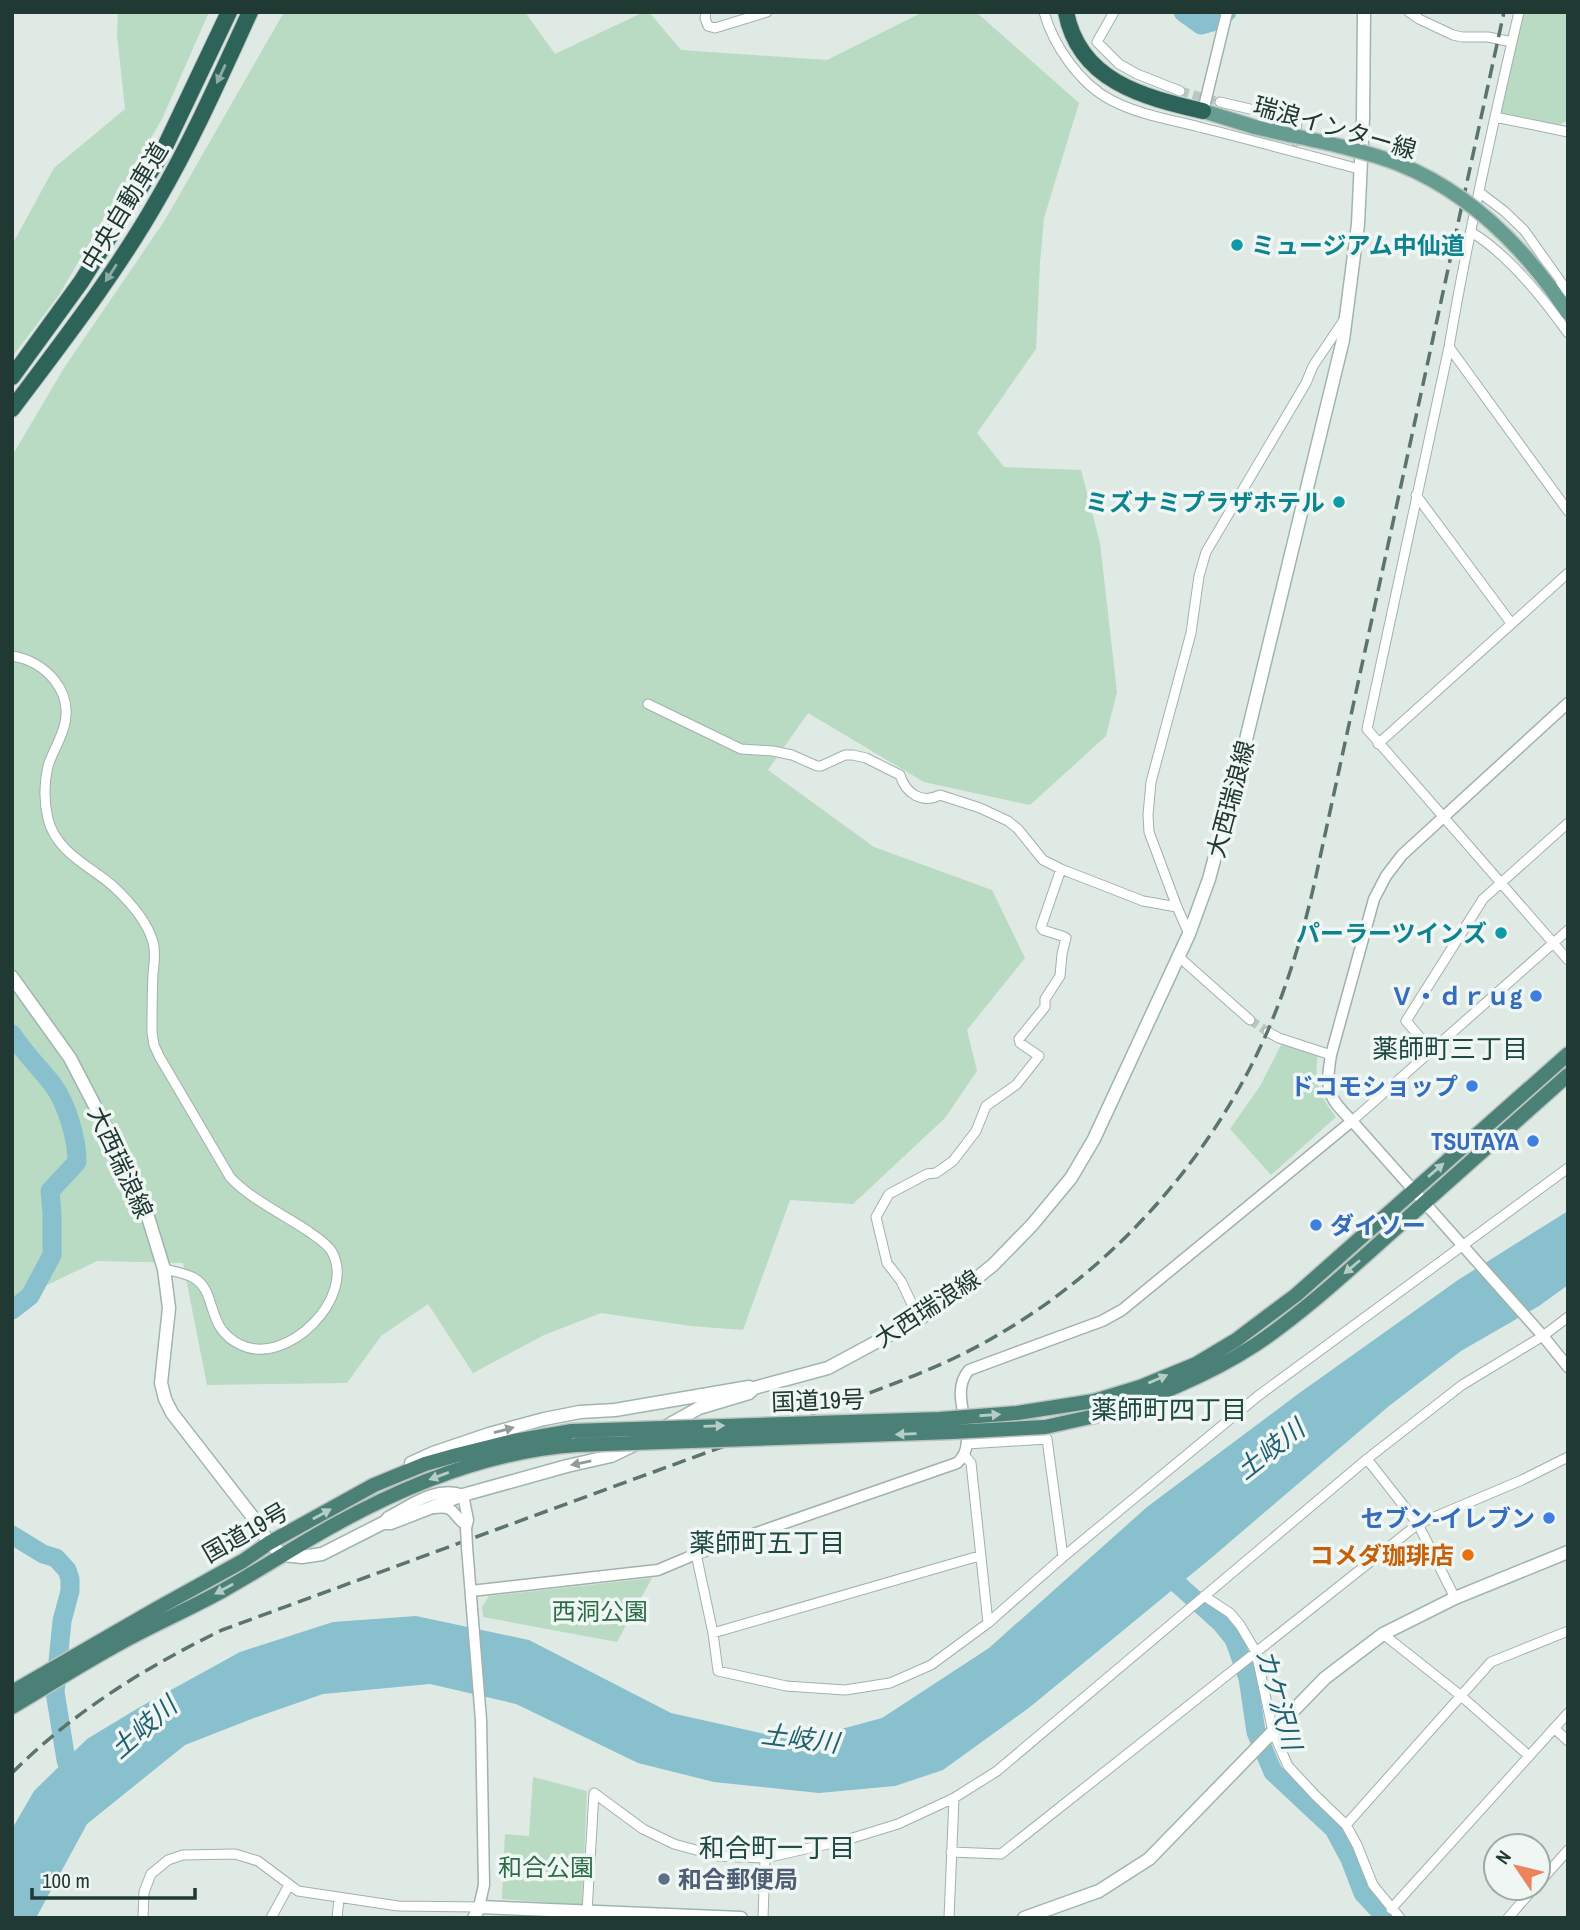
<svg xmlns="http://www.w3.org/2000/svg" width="1580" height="1930" font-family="'Archivo Narrow','Noto Sans JP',sans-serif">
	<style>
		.green { fill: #b9dac3 }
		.water { fill: #89c0cd }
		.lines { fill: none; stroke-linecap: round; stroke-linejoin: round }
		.river { stroke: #89c0cd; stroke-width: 19 }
		.minor-tunnel { stroke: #b9c7c1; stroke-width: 9; stroke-dasharray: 9 4.5; stroke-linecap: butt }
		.minor-casing { stroke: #a2b1ac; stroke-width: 11 }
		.tertiary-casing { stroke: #a2b1ac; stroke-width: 13 }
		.secondary-casing { stroke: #9fb5ad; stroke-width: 15 }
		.primary-casing { stroke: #bcc4c2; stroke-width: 17 }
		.trunk-casing { stroke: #bcc4c2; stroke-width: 17 }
		.motorway-casing { stroke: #bcc4c2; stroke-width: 18 }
		.minor { stroke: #fff; stroke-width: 9 }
		.tertiary { stroke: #fff; stroke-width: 10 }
		.secondary { stroke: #fff; stroke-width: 12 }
		.primary { stroke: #669d90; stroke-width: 14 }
		.trunk { stroke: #4a8075; stroke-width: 14 }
		.motorway { stroke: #2e635a; stroke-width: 16 }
		.rail { stroke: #5b746e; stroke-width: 3.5; stroke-dasharray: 14 7; stroke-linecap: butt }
		.tertiary-bridge-casing { stroke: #a2b1ac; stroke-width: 13; stroke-linecap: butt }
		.primary-bridge-casing { stroke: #bcc4c2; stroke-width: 17; stroke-linecap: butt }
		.trunk-bridge-casing { stroke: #bcc4c2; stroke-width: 17; stroke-linecap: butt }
		.tertiary-bridge { stroke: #fff; stroke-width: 10 }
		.primary-bridge { stroke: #669d90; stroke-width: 14 }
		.trunk-bridge { stroke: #4a8075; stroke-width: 14 }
		.oneway { fill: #8eaca6 }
		.oneway2 { fill: #b5cdc7 }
		.oneway3 { fill: #909c99 }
		.culture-dot { fill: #0f9aa8; stroke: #eff6f3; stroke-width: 2.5 }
		.shop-dot { fill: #3f7fe0; stroke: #eff6f3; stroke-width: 2.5 }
		.food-dot { fill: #e8710a; stroke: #eff6f3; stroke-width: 2.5 }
		.service-dot { fill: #5c6f8a; stroke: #eff6f3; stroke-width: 2.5 }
		.labels { text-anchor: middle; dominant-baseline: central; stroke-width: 7; stroke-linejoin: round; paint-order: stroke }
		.street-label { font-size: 24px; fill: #213933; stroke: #eff6f3 }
		.culture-label { font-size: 24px; font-weight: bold; fill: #0d838f; stroke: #eff6f3; text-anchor: end }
		.shop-label { font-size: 24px; font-weight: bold; fill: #366cbe; stroke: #eff6f3; text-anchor: end }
		.food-label { font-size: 24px; font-weight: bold; fill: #c56008; stroke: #eff6f3; text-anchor: end }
		.park-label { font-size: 24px; fill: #2d6d48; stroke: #eff6f3 }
		.service-label { font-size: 24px; font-weight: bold; fill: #4e5e75; stroke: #eff6f3; text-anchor: start }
		.neighbourhood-label { font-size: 26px; fill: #1e4940; stroke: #eff6f3 }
		.water-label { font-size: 26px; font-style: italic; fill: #1f6171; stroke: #eff6f3 }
	</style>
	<rect width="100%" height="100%" fill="#dfeae5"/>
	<path class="green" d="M118,12H209L162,119L59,295L12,357V245L54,168L125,109L117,35Z
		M284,12H525L555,54L644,12H649L681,50L827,60L923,12H976L1079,103L1044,218L1040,263L1036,349L977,433L1004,467L1081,470L1100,543L1117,692L1106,736L1030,805L924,782L808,713L768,770L874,847L992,890L1025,958L967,1030L977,1071L945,1118L853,1204L790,1200L743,1330L691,1326L601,1313L544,1335L473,1373L428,1304L381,1336L347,1383L207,1385L183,1263L97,1261L12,1302V456L64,368L165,220Z
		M1516,12H1568V120L1559,125L1493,111Z
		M1282,1043L1318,1054C1314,1084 1318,1093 1336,1117L1271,1175L1230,1129L1260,1086Z
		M652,1578L617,1642L483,1617L482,1607L489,1596Z
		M533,1777L587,1791L582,1905L502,1899L505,1834L529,1836Z"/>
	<path class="water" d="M1568,1211V1285L1539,1306L1461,1351L1389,1406L1210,1559L1030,1707L943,1770L895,1786L819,1793L714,1782L638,1763L516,1704L430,1684L323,1694L254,1718L185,1745L87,1824L36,1918H12V1829L34,1791L87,1739L140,1707L240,1652L333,1622L416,1616L529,1640L671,1713L797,1741L882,1718L989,1648L1147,1507L1298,1394L1458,1280Z"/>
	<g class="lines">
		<path class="river" d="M1183,12L1201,25L1215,21L1227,12
			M12,1034C24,1053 40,1068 53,1085C67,1104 77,1139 77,1162L50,1191L52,1214V1255L30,1296L12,1310
			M12,1535L43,1554L56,1558L67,1570L70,1579V1591L62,1621L55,1692L66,1760L73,1783
			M1161,1569L1221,1623L1234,1639L1248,1678L1256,1732L1273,1772L1334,1829L1350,1859L1363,1893L1386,1918"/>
		<path class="minor-tunnel" d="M1180,91L1220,102
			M1250,1020L1268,1032"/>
		<defs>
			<path id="minor" d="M706,12L705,18L708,26L715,28L767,12
				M1044,12C1053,45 1080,84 1111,100C1139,115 1173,120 1203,128C1255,141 1307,155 1359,169
				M1114,12L1097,42L1119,64L1137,74L1180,91
				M1409,12L1419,19L1453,35L1462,37H1488L1512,42
				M1519,12C1493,123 1468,234 1449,347L1367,729L1568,960
				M1220,102L1297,120L1296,141
				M1495,117L1568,132
				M1479,192L1504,211L1524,230L1568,292
				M1471,232C1508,254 1543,298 1568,333
				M1449,347L1568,511
				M1416,495L1511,623
				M12,656C46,661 74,692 64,727C60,741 52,753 48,766C44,783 44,802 48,819C56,852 90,866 113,886C128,900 147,921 153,942C156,952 154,964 153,974C152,993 152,1013 152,1032L154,1045L159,1056L230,1177C250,1199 283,1214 308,1231C316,1237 327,1243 332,1252C357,1298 286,1367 241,1345C205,1329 218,1292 194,1278C185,1273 174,1271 164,1269
				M648,704L741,749L773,751L792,755L817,766H821L845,755H853L866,758L900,775C906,794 922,804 940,795L980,808L1008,821L1018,829L1043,860L1061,869L1143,901L1177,907L1189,934
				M1378,744L1568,573
				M1177,907L1149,832L1148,815L1151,782L1191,633L1199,576L1206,552L1306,383L1313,366L1344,320
				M1179,957L1250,1020
				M1268,1032L1279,1038L1331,1055
				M1431,1050L1406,1021L1483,899L1568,823
				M1352,1121L1568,930
				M919,1319L901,1281L887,1263L876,1217L889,1194L927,1174L936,1173L953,1161L976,1131L986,1106L1016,1085L1039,1056L1020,1043L1019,1039L1045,1007V999L1060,976L1062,954L1066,938L1062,936L1043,930L1041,927L1061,869
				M967,1444L1047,1439L1063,1557
				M965,1456L971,1463L988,1623
				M1367,1459L1418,1524L1455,1598
				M696,1554L713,1633L718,1671L786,1686L845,1690L890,1683L931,1665L988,1623L1063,1557L1258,1396L1568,1168
				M1204,1596L1230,1613L1240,1625L1256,1652L1273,1732L1288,1766L1315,1795L1346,1825L1357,1845L1373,1885L1400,1918
				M713,1633L979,1556
				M1383,1634L1460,1695L1529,1756
				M1554,1728L1568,1741
				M1346,1825L1491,1662L1568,1631
				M951,1852L1001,1854L1418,1524L1522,1480L1568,1457
				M1538,1884L1568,1850
				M1391,1909L1568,1713
				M587,1912L594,1793L643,1829L674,1844L718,1856L765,1858L846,1840L898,1824L954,1798L997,1771L1367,1459L1462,1385L1543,1336L1568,1317
				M143,1918L144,1892L151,1874L168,1860L183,1855L235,1854L258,1861L298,1891L398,1906L479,1907
				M271,1918L289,1885
				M337,1918L339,1898
				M763,1918L765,1858
				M949,1918L954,1798
				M1508,1918L1534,1888"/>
			<path id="tertiary" d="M1203,111L1227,12
				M1568,703L1402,855L1386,876L1374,899L1331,1055C1325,1090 1327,1096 1352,1121L1543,1336L1568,1367
				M434,1508C457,1505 451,1515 465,1524
				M383,1523L388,1517C411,1505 437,1485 463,1495L468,1520L466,1528
				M467,1547L481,1720L484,1885L479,1907
				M471,1591L658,1570L696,1554L957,1463C984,1440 945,1397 969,1370L1102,1321L1122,1310L1352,1121"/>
			<path id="secondary" d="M12,977L70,1058L137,1187L148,1217L164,1269L169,1308L161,1383L165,1399L172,1413L255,1520L269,1543L283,1555L302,1557L322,1554L383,1523H391L463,1495L567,1466L611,1456L638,1443
				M663,1428L699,1408L749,1393L754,1388L828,1368L919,1319L957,1294L993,1265L1032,1225L1071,1178L1094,1139L1189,934L1209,879L1242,756L1343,340L1358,224L1363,118L1364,12
				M411,1463L433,1453L489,1434L544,1419L580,1412L615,1410L749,1387
				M474,1918L479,1907L741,1918
				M1024,1918L1099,1891L1149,1859L1325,1678L1383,1634L1455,1598L1568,1552"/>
			<path id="primary" d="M1203,111L1255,127
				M1550,287L1568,313"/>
			<path id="trunk" d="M1094,1401L1140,1387L1196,1364L1236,1340L1296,1295L1568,1054
				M1095,1416C1151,1398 1206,1377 1255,1345C1304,1312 1349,1270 1394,1230C1452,1179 1510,1127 1568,1075
				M12,1692L156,1609L243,1561L269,1543L374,1485L425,1464L457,1455L514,1441L572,1431
				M12,1707C49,1685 85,1662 122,1642C155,1624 189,1609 222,1591C260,1570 297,1545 336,1524C410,1483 491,1451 576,1445"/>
			<path id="motorway" d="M1066,12C1079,81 1143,97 1203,111
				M12,377L81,282L161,155L229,12
				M12,409C63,341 116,273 158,199C193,139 221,75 250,12"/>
		</defs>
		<use href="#minor" class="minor-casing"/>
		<use href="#tertiary" class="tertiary-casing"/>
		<use href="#secondary" class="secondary-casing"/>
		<use href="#primary" class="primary-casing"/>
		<use href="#trunk" class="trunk-casing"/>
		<use href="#motorway" class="motorway-casing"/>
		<use href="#minor" class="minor"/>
		<use href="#tertiary" class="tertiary"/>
		<use href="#secondary" class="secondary"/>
		<use href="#primary" class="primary"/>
		<use href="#trunk" class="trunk"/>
		<use href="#motorway" class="motorway"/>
		<path class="rail" d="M12,1773C73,1712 146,1667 222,1630L861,1396C907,1379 954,1361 996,1336C1114,1268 1209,1161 1265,1037C1288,985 1304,931 1316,876L1504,12"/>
		<defs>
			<path id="tertiary-bridge" d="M466,1528L467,1547"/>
			<path id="primary-bridge" d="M1255,127C1300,138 1356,147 1399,164C1461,189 1511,235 1550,287"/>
			<path id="trunk-bridge" d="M572,1431L940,1419L1017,1413L1094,1401
				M576,1445L952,1432L1045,1427L1095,1416"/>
		</defs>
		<use href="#tertiary-bridge" class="tertiary-bridge-casing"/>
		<use href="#primary-bridge" class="primary-bridge-casing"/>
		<use href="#trunk-bridge" class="trunk-bridge-casing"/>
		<use href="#tertiary-bridge" class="tertiary-bridge"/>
		<use href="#primary-bridge" class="primary-bridge"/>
		<use href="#trunk-bridge" class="trunk-bridge"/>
	</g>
	<defs><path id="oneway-solid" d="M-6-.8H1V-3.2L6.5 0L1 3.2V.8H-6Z" transform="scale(1.75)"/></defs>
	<g class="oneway">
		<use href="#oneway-solid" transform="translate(221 74) rotate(115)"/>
		<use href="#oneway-solid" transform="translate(111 273) rotate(123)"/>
	</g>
	<g class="oneway2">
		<use href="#oneway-solid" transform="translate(1436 1170) rotate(-41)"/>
		<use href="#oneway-solid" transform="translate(1352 1267) rotate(140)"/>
		<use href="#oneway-solid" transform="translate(1158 1379) rotate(-23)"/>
		<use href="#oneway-solid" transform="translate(990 1415) rotate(-4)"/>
		<use href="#oneway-solid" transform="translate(714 1426) rotate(-2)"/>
		<use href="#oneway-solid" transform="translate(906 1434) rotate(178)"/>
		<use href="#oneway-solid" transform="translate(439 1476) rotate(160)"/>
		<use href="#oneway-solid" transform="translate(322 1514) rotate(-29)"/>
		<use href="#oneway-solid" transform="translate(224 1589) rotate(151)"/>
	</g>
	<g class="oneway3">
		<use href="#oneway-solid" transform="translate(504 1430) rotate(-15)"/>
		<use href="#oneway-solid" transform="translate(581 1463) rotate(168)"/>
	</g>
	<g class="culture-dot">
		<circle cx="1237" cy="245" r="7"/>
		<circle cx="1339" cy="502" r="7"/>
		<circle cx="1501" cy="933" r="7"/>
	</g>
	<g class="shop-dot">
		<circle cx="1536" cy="996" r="7"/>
		<circle cx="1472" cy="1086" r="7"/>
		<circle cx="1533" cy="1141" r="7"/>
		<circle cx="1316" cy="1225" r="7"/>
		<circle cx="1549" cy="1518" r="7"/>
	</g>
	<circle class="food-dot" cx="1468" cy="1555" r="7"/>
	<circle class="service-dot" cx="664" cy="1879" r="7"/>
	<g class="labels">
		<g class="street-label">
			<text transform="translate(1335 127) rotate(16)">瑞浪インター線</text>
			<text transform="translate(124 206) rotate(-59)">中央自動車道</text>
			<text transform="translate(1230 799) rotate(-75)">大西瑞浪線</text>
			<text transform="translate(121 1162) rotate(65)">大西瑞浪線</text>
			<text transform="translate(927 1308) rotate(-33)">大西瑞浪線</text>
			<text transform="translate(818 1400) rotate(-2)">国道19号</text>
			<text transform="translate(245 1532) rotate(-30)">国道19号</text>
		</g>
		<g class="culture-label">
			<text x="1251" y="245" text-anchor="start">ミュージアム中仙道</text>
			<text x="1325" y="502">ミズナミプラザホテル</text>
			<text x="1487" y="933">パーラーツインズ</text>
		</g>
		<g class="shop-label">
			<text x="1522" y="996">Ｖ・ｄｒｕg</text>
			<text x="1458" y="1086">ドコモショップ</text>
			<text x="1519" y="1141">TSUTAYA</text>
			<text x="1330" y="1225" text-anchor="start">ダイソー</text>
			<text x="1535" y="1518">セブン-イレブン</text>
		</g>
		<g class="food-label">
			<text x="1454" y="1555">コメダ珈琲店</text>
		</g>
		<g class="park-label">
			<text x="600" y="1611">西洞公園</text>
			<text x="546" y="1867">和合公園</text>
		</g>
		<g class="service-label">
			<text x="678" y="1879">和合郵便局</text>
		</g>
		<g class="neighbourhood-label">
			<text x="1450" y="1048">薬師町三丁目</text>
			<text x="1169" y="1409">薬師町四丁目</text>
			<text x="767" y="1542">薬師町五丁目</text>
			<text x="777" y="1847">和合町一丁目</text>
		</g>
		<g class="water-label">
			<text transform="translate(1270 1449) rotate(-38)">土岐川</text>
			<text transform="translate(1279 1699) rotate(74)">カケ沢川</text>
			<text transform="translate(143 1727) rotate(-41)">土岐川</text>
			<text transform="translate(800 1738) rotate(7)">土岐川</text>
		</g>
	</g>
	<rect width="1580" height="1930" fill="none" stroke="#213933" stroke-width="28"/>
	<g transform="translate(1517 1867) rotate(305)"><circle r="33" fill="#eff6f3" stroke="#9daaa6" stroke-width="2"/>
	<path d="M0-5L12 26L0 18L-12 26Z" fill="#eb835c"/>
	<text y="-10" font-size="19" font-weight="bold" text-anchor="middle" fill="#213933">N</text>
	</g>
	<path d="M32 1888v10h163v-10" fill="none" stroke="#213933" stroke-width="3.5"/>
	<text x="42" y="1888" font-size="21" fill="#213933" stroke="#eff6f3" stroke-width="5" paint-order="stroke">100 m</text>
</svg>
